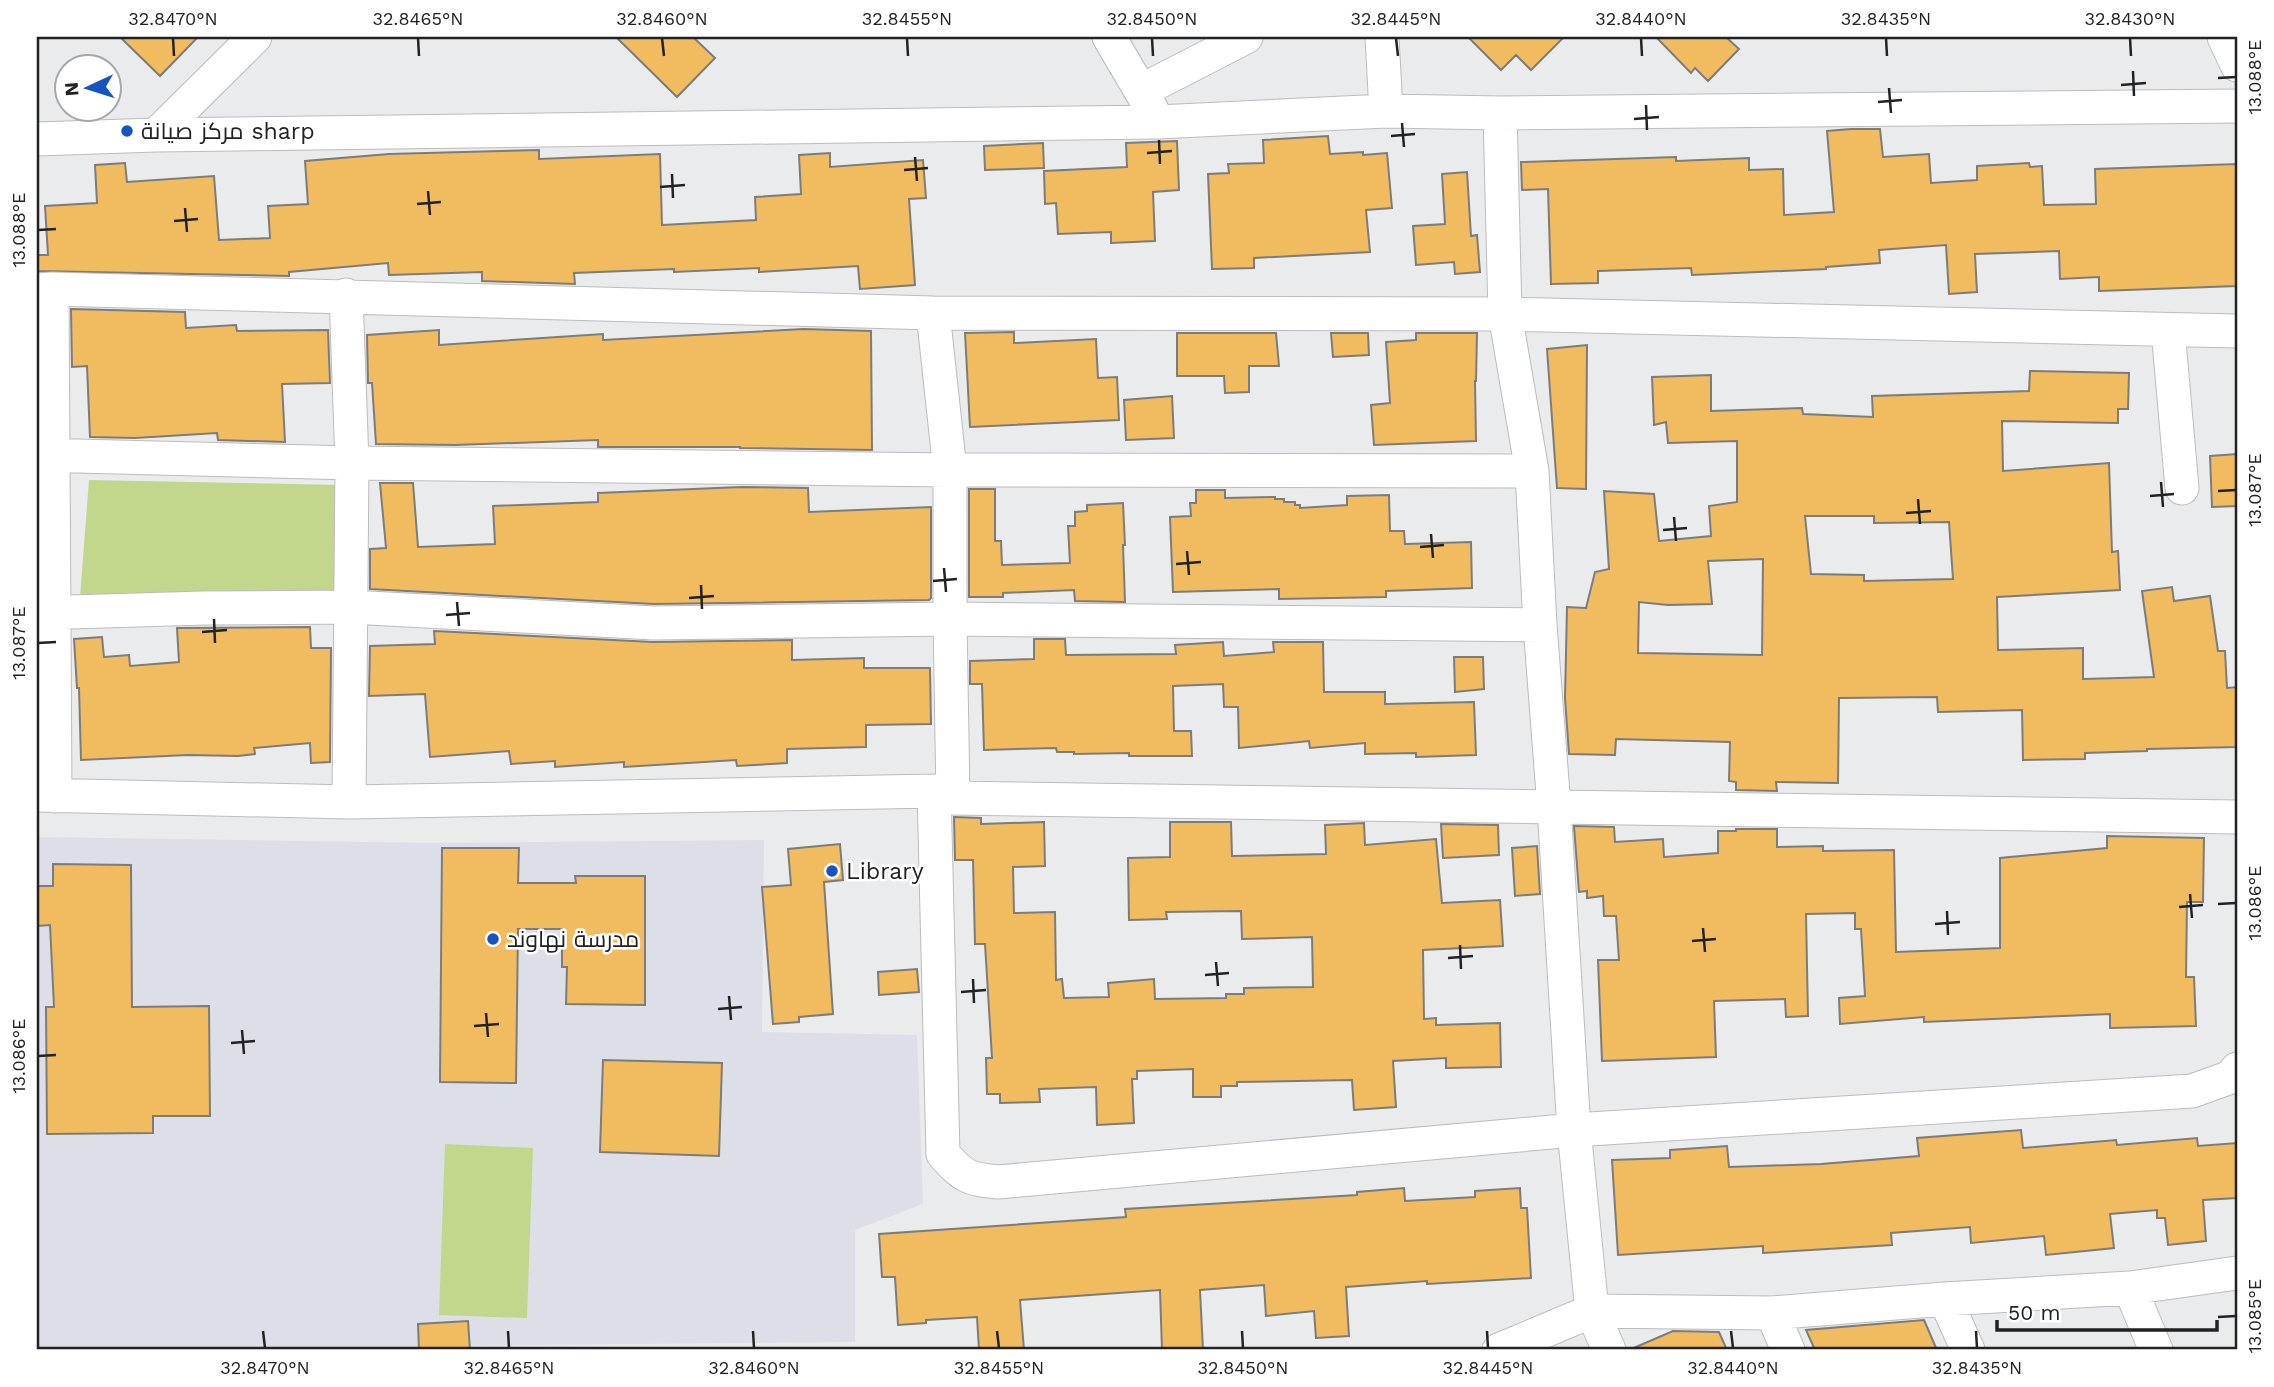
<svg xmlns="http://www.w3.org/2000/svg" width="2274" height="1387" font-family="'Work Sans',Cairo,sans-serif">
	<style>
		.built { fill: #dcdfe7 }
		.green { fill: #c2d68c }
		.building { fill: #f1bc60; stroke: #7d7c7a; stroke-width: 2; fill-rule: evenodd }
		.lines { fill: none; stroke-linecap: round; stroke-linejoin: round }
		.street-casing { stroke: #bcbcbe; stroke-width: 35 }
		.street { stroke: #fff; stroke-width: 33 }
		.ticks { fill: none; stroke: #222223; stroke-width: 2.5 }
		.poi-dot { fill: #1655c0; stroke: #fff; stroke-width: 2.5 }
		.labels { text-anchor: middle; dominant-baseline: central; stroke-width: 5; stroke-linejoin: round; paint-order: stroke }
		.poi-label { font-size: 23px; fill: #222223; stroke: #fff; text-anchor: start }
		.neatline { fill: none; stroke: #222223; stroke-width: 2.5 }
		.ticks-label { font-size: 18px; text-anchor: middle; fill: #222223 }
	</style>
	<rect width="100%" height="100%" fill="#eaebec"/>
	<path class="built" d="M37,837L427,843L764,840L762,1032L917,1035L923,1204L855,1230V1342L426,1346L371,1350H37Z"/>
	<path class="green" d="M89,480L342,485L343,600L80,597Z
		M445,1144L533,1148L527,1318L439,1315Z"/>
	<path class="building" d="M120,37H198L160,76Z
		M616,37H693L715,58L677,97Z
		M1468,37H1564L1531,70L1516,55L1501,70Z
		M1656,37H1726L1739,49L1708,81L1695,68L1691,73Z
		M1851,129H1880L1883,157L1929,154L1931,183L1977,180V166L2029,163L2030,167L2042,166L2044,205L2096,204L2095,169L2237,164V286L2099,291V277L2060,279L2059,251L1975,254L1977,292L1949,294L1946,245L1879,250L1880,263L1826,267V269L1692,275L1691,268L1598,271V283L1551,284L1548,189L1522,190L1521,162L1676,157V161L1749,158V170L1783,169L1784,215L1834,212L1827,131Z
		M1328,136L1330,154L1363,152V155L1387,153L1392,208L1366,210L1370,252L1254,258V268L1212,269L1208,174L1229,173L1228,164L1264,163L1263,140Z
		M1177,141L1179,190L1153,192L1155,241L1111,243V232L1058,234L1056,203L1045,204L1044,171L1127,167L1126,143Z
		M1043,143L1044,168L985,170L984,146Z
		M539,150V159L660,154L662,225L756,220L755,197L801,194L799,155L830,153V167L923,160L926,198L909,199L915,285L860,289L858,266L759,272V268L674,272V269L574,273L575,284L482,281V272L389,275L388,263L289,272V276L37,271V255H48L45,206L97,203L95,165L125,163L127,182L214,176L219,240L270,238L268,206L308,204L305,161L389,154Z
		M1467,172L1471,236L1477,235L1480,272L1455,274L1454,262L1416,265L1413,226L1445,224L1442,174Z
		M71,309L185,312L186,328L236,325L237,331L328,330L330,383L282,384L285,442L218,440L217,433L135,438L90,437L87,366L72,367Z
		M803,329L871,331L872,450L740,448V447H598V440L455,445L376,444L372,383H368L367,335L439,330V345L603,334V340Z
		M1014,332V343L1096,339L1098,378L1117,377L1119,420L970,427L965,333Z
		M1177,333H1276L1279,366H1249V392L1225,393L1224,376H1177Z
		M1331,333H1368L1369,355L1333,357Z
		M1416,333H1477L1476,381H1475L1476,441L1374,445L1371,405L1390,403L1386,342L1416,340Z
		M1587,345L1586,489L1557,488L1547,349Z
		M2030,371L2129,373L2128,409H2118V423L2002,421L2003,471L2109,463L2112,552L2118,551L2120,590L1997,597L1998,650L2083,648V679L2154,677L2142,591L2172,587L2174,601L2210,596L2218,651H2225L2227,688L2237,687V747L2147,749V751L2085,753V759L2023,760L2022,710L1938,712L1937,697L1839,698L1838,783L1776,782L1777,791L1736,790V782L1729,781L1730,742L1616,739L1615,755L1569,754L1565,698L1567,607L1586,608L1595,572L1609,569L1604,491L1654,494L1659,541L1711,536L1709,506L1737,502V441L1668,443L1666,422L1654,425L1652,377L1711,375V411L1802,408L1803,414L1873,417L1872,396L2029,391ZM1805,516H1874V523L1949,522L1953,579L1864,581V575L1811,574ZM1763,559L1762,655L1638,653L1639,602L1668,605L1712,604L1708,561Z
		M1172,396L1174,438L1126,440L1124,400Z
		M2237,454V506L2212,507L2210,456Z
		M380,483H413L418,547L495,544L493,506L598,502V493L741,487L808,488L809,512L931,507V598L929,600L654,604L370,589V549L386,548Z
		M969,489H995V541H1001L1002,565L1070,563L1068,526H1075V512L1087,511V505L1123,503L1125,545H1123L1125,602L1075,601L1074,590L1003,593V597H969Z
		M1196,490H1225V498L1275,497V499H1284V502H1295V505H1300V508L1347,505V496L1389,495L1390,531H1404L1405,544L1471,542L1472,588L1386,591V597L1279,599V589L1173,592L1170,517L1191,516L1190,503H1196Z
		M310,627L311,648H331L330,762L311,763L310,743L254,748L255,754L238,756L188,755L81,760L79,688H77L74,639L102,637L104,657L129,655L130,666L179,662L177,628Z
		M434,631L653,642L792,640V660L864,658V668H930L931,724L866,725V747L787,749V763L737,766L736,760L624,767V762L555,767V761L511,764L509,751L430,757L425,694L369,696L370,646L435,644Z
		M1034,639H1065L1066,655L1176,654L1175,645L1223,642L1224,656L1274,652L1273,642H1323L1324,692H1385V704L1474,702L1476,755L1416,757V753L1365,754V743L1310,748L1309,741L1239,748L1238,707H1224L1223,684L1173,686L1174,731H1191L1192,756H1129V753L1074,754V752H1057L1056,748L984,750L982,684H970V661L1034,659Z
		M1454,657H1483L1484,689L1455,692Z
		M954,817L981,818V824L1044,822L1045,866L1013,867L1014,913L1055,912L1056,980L1062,979L1064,998L1109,997L1108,983L1154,979L1155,999L1226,998V994H1244V988L1313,987L1312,937L1242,939L1241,911L1166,912L1167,919L1129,920L1128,858L1170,857V822H1231L1232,856L1326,854L1325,825L1364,823L1365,845L1436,839L1442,903L1500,900L1503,946L1423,950L1424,1019L1436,1018V1025L1500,1023L1501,1067L1446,1068V1058L1393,1061L1396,1107L1354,1110L1352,1080L1237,1082V1086H1221V1097H1193V1069L1137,1071V1079H1132L1134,1123L1097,1125L1096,1087L1039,1089L1040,1102L1000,1103V1094H987L986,1058H992L985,944H975L973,860H955Z
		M1441,824L1498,825L1499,855L1443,858Z
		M1574,826L1614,827L1615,842L1663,839L1664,857L1718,853V831H1736V829H1777V847L1823,846V851L1894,850L1896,952L2000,948V858L2107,848V836L2204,838L2203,902H2187L2186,977H2194L2196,1026L2110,1028V1014L1924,1022V1017L1840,1024L1839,998L1865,996L1861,929H1855V913L1806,914L1808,1016L1786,1017L1785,999L1714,1001L1716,1057L1602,1061L1598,960H1619L1616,916H1604L1603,896L1587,898V891L1579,892Z
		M840,844L843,880L824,882L833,1014L799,1017V1022L773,1024L762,887L791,885L788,849Z
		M1537,846L1540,894L1515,896L1512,848Z
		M442,848H519L518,883H576L575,876H645V1005L566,1004L567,967H562V929H518L516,1083L440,1082Z
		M53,864L131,865L132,1007L209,1006L210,1116H153V1133L47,1134L46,1007H54L50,925L37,926V886H53Z
		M917,969L919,992L879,995L878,972Z
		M603,1060L722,1063L719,1156L600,1152Z
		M2021,1130L2023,1148L2116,1140L2117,1145L2197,1138L2198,1146L2237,1143V1198L2203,1200L2206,1241L2168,1245L2165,1218H2157V1210L2110,1214L2114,1248L2046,1255L2044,1236L1971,1243L1970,1227L1891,1233L1892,1245L1763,1253V1246L1618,1255L1612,1160L1670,1158V1150L1727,1146L1729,1167L1821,1164L1919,1156L1917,1138Z
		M1404,1188L1405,1201L1475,1197V1191L1520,1188L1521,1208H1527L1531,1278L1427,1284V1281L1346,1287L1349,1336L1316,1338L1314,1311L1266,1316L1264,1285L1200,1290L1203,1350H1162L1160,1290L1020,1300L1024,1350H979L977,1317L926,1320V1323L898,1325L895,1277H882L879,1234L1126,1217L1125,1209L1357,1195V1192Z
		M1924,1320L1937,1350H1815L1806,1330Z
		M468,1321L470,1350H419L418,1324Z
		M1673,1331L1719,1332L1727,1350H1629Z"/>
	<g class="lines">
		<defs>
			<path id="street" d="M1109,37L1152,110
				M1382,37L1386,111
				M2224,37L2237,65
				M1141,91L1246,37
				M1500,113L1505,314L1532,471L1540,625L1554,807L1574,1130L1592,1311L1609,1350
				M156,135L255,37
				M37,139L156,135L1158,122L1386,111L1500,113L2237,106
				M52,289L55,796
				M37,290L52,289L933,313L1505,314L2237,331
				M346,295L352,463L349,802
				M933,313L950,470V619L953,798
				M2168,330L2182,488
				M37,455L352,463L950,470L1532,471
				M37,613L204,608L350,607L654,623L950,619L1540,625
				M934,791L943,1154C964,1177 967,1179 998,1182L1574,1130L2192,1091L2231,1077L2237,1069
				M37,795L349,802L934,791L953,798L2237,817
				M2130,1288L2156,1350
				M1945,1299L1968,1350
				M1772,1313L1788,1350
				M1499,1350L1592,1311L1772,1313L1945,1299L2130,1288L2237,1273"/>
		</defs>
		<use href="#street" class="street-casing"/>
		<use href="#street" class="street"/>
	</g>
	<path class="ticks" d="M173,38L174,56M418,38L419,56M662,38L664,56M907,38L908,56M1152,38L1153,56M1396,38L1398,56M1641,38L1642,56M1886,38L1887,56M2130,38L2131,56M2133,71L2134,96M2218,78L2236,77M2121,85L2146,83M1889,88L1891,113M1878,102L1902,100M1646,105L1647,130M1634,119L1659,117M1402,123L1404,147M1391,136L1415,134M1159,140L1160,164M1147,153L1172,151M915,157L917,181M904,170L928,168M672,174L673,198M660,187L685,185M428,191L430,215M417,204L441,202M185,208L187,232M174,221L198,219M38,230L56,229M2161,482L2163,507M2218,491L2236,490M2150,496L2174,494M1918,499L1920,524M1906,513L1931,511M1674,517L1676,541M1663,530L1687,528M1431,534L1433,558M1420,547L1444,545M1187,551L1189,575M1176,564L1201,562M944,568L946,592M933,581L957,579M701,585L702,609M689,598L714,596M457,602L459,626M446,615L470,613M214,619L215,643M202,632L227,630M38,643L56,642M2190,894L2192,918M2218,904L2236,903M2179,907L2203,905M1947,911L1948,935M1935,924L1960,922M1703,928L1705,952M1692,941L1716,939M1460,945L1461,969M1448,958L1473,956M1216,962L1218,986M1205,975L1229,973M973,979L974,1003M961,992L986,990M729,996L731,1020M718,1009L742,1007M486,1013L488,1037M474,1026L499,1024M242,1030L244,1054M231,1043L255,1041M38,1056L56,1055M2218,1317L2236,1316M263,1331L265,1348M508,1331L509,1348M753,1331L754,1348M997,1331L999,1348M1242,1331L1243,1348M1487,1331L1488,1348M1731,1331L1733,1348M1976,1331L1977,1348"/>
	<g class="poi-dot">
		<circle cx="127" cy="131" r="7"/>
		<circle cx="832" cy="871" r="7"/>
		<circle cx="493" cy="939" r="7"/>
	</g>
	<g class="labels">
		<g class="poi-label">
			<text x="141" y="131">مركز صيانة sharp</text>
			<text x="846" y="871">Library</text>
			<text x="507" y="939">مدرسة نهاوند</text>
		</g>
	</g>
	<rect width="2274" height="1387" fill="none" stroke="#ffffff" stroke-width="77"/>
	<g transform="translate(88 88) rotate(266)"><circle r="33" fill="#ffffff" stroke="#a7a7a7" stroke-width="2"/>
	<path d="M0-5L12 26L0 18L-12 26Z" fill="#1655c0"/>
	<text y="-10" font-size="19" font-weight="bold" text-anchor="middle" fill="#222223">N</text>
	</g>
	<path d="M1997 1320v10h220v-10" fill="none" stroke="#222223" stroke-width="3.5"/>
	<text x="2008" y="1320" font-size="21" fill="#222223" stroke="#ffffff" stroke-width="5" paint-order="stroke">50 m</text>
	<rect x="38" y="38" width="2198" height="1310" class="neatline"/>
	<g class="ticks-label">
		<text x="173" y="25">32.8470°N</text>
		<text x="418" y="25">32.8465°N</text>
		<text x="662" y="25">32.8460°N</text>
		<text x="907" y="25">32.8455°N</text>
		<text x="1152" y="25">32.8450°N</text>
		<text x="1396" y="25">32.8445°N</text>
		<text x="1641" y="25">32.8440°N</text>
		<text x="1886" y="25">32.8435°N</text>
		<text x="2130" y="25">32.8430°N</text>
		<text transform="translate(2255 77) rotate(-90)" y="6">13.088°E</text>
		<text transform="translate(19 230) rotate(-90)" y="6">13.088°E</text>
		<text transform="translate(2255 490) rotate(-90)" y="6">13.087°E</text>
		<text transform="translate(19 643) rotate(-90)" y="6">13.087°E</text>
		<text transform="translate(2255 903) rotate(-90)" y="6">13.086°E</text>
		<text transform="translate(19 1056) rotate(-90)" y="6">13.086°E</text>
		<text transform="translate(2255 1316) rotate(-90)" y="6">13.085°E</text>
		<text x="265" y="1374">32.8470°N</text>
		<text x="509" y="1374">32.8465°N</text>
		<text x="754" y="1374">32.8460°N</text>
		<text x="999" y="1374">32.8455°N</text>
		<text x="1243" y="1374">32.8450°N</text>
		<text x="1488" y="1374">32.8445°N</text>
		<text x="1733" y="1374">32.8440°N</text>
		<text x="1977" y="1374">32.8435°N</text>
	</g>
</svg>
